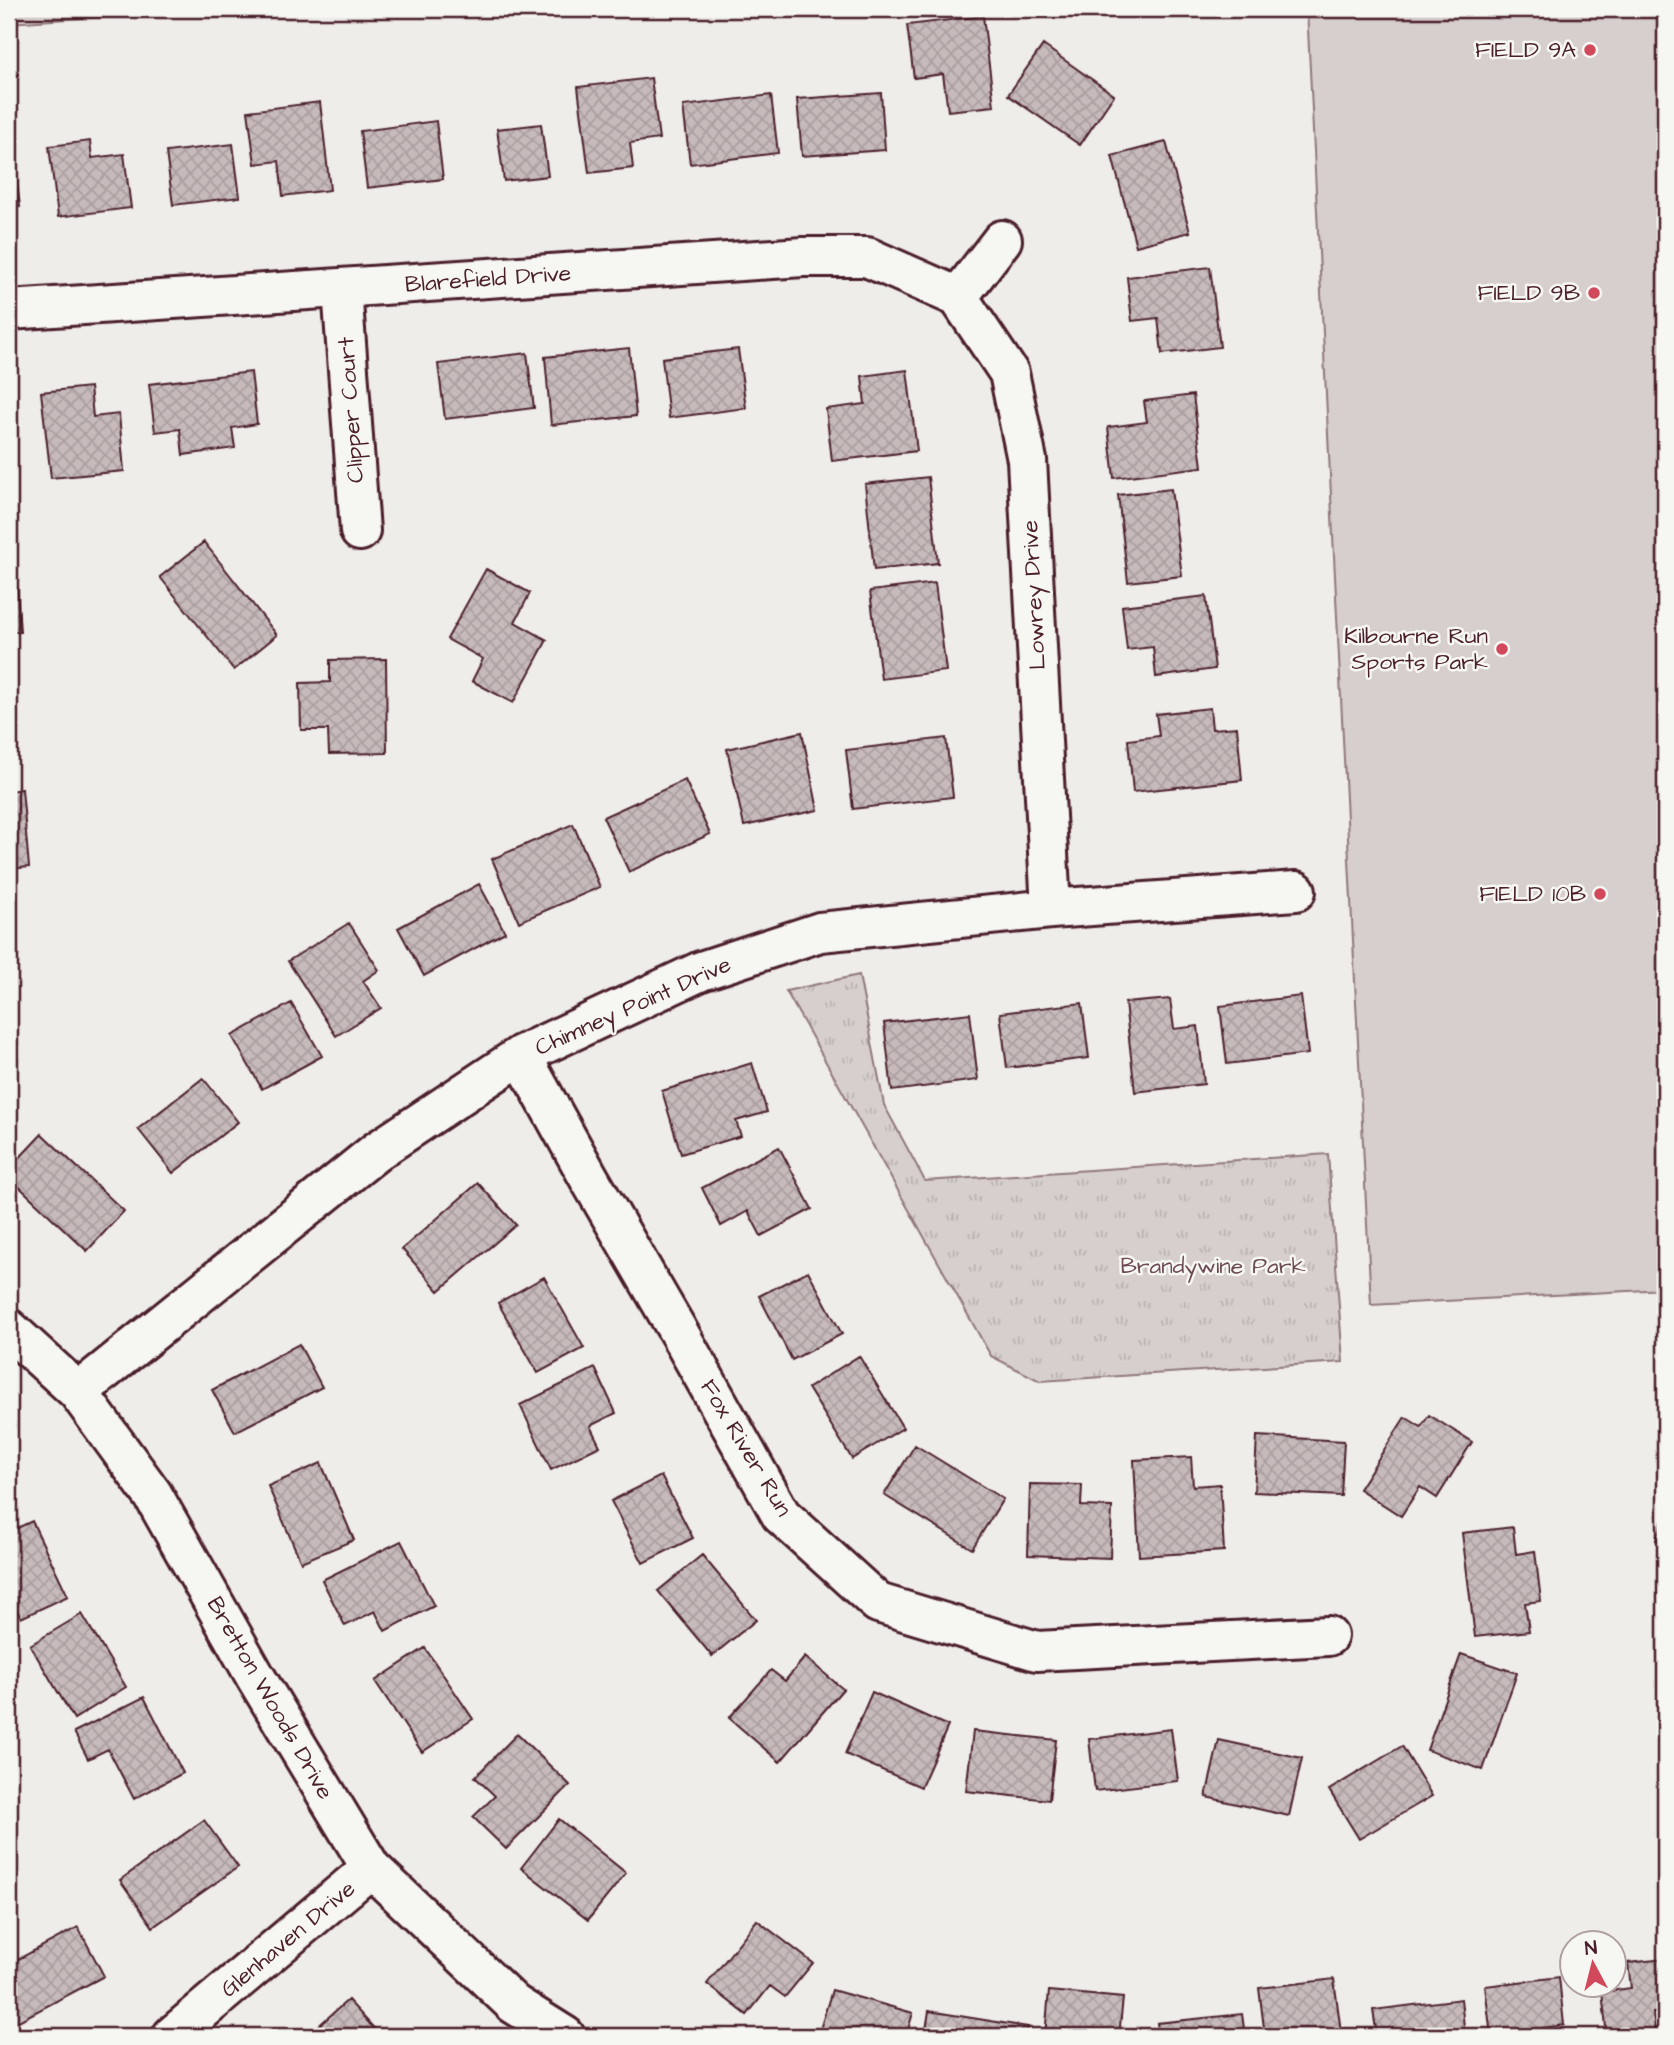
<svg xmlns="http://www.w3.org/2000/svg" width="1674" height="2045" font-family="'Architects Daughter',sans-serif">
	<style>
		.grass { fill: url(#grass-tufts); stroke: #90777c; stroke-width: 2 }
		.pitch { fill: #d7cfce; stroke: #90777c; stroke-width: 2 }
		.building { fill: url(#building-cross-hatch); stroke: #4a1f2b; stroke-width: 2 }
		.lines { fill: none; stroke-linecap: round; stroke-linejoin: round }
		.minor-casing { stroke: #4a1f2b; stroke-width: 44 }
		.minor { stroke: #f6f6f2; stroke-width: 38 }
		.poi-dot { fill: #d1495b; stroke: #f6f6f2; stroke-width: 2.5 }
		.labels { text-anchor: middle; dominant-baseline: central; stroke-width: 5; stroke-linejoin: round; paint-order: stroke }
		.poi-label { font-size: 23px; fill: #4a1f2b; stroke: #f6f6f2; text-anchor: end }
		.street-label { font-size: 23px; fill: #4a1f2b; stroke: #f6f6f2 }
		.park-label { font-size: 23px; fill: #6d4b54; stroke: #f6f6f2 }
	</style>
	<defs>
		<pattern id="grass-tufts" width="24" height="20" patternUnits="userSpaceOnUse" patternTransform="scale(1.75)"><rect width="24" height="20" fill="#d7cfce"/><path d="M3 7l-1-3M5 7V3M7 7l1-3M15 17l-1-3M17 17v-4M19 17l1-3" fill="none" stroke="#bab1b1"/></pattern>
		<pattern id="building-cross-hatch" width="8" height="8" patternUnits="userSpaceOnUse" patternTransform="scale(1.75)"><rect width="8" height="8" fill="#c6babb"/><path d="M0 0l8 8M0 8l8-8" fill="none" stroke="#ac9fa1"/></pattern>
	</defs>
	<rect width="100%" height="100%" fill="#efedea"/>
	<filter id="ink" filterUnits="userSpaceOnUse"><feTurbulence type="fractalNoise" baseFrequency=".0143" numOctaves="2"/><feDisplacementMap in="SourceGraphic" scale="14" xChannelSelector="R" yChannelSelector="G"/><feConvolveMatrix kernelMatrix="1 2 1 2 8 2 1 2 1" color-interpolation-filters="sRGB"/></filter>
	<g filter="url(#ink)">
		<path class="grass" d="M9,9H217L9,23Z
			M859,975L884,1105L925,1181L1328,1154L1343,1362L1040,1381L991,1356L786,991Z"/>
		<path class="pitch" d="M1307,9H1665V1289L1371,1305Z"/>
		<path class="building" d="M983,16L994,106L948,111L943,74L914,78L907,25Z
			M1043,45L1114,95L1080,145L1008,95Z
			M651,78L659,139L630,143L633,168L589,173L578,87Z
			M881,93L885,150L802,156L797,99Z
			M771,95L778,153L690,164L683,106Z
			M320,102L330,190L283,196L279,161L255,164L248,111Z
			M436,121L443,179L367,188L360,131Z
			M541,124L548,176L504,181L497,129Z
			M90,141L92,158L124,154L131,208L58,217L49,146Z
			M1166,142L1190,232L1136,246L1112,156Z
			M233,144L240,197L173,205L166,152Z
			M13,150L20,207L9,209V151Z
			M1210,267L1220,347L1162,354L1158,318L1132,321L1127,277Z
			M629,348L636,416L551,425L545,357Z
			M738,349L746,408L669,418L662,358Z
			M527,353L534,408L445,419L438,364Z
			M907,370L917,451L832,461L826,409L865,404L862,376Z
			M251,372L257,424L232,428L235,448L183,455L180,429L155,432L149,384Z
			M90,387L93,417L119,414L124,471L51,478L41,392Z
			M1193,395L1202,467L1114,478L1108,427L1147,422L1144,401Z
			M928,477L938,563L874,570L865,484Z
			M1171,489L1182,576L1128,582L1118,495Z
			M204,542L277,635L234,670L160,577Z
			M486,569L530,593L515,622L547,640L513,703L472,681L483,659L447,639Z
			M935,583L946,671L881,679L870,591Z
			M17,588L20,632H9V589Z
			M1206,596L1215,669L1156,677L1153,647L1127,650L1122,606Z
			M386,659L387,753L329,754L328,730H301L300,683L330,682V660Z
			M1210,708L1212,729L1237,727L1242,780L1133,792L1128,740L1159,736L1156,714Z
			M802,732L818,810L744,826L727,749Z
			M946,738L953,797L853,809L846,750Z
			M685,780L710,834L629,872L603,817Z
			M22,789L29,867L9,869V791Z
			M573,824L600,887L519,922L492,859Z
			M479,884L505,932L424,976L398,928Z
			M349,923L379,970L363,981L381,1008L336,1036L288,961Z
			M1301,996L1308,1054L1227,1064L1220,1006Z
			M1170,999L1174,1029L1198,1026L1204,1084L1135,1092L1125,1003Z
			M291,1003L322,1056L262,1089L232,1036Z
			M1082,1003L1089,1058L1007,1068L1000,1013Z
			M970,1013L978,1080L892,1091L884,1023Z
			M752,1063L767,1112L736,1121L741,1136L681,1154L662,1091Z
			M203,1078L238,1122L173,1173L138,1129Z
			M42,1134L124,1211L87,1251L9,1177V1169Z
			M779,1147L812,1209L761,1236L748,1211L721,1226L702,1188Z
			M478,1183L516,1225L439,1291L402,1249Z
			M808,1271L842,1334L792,1360L759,1296Z
			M544,1277L584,1348L538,1373L498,1303Z
			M299,1344L322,1387L235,1432L212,1390Z
			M859,1356L903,1428L852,1459L808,1388Z
			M595,1368L616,1413L590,1426L600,1446L551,1470L520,1405Z
			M1429,1415L1472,1442L1437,1498L1420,1487L1401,1516L1359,1489L1405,1417L1421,1427Z
			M1257,1436L1344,1441L1341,1496L1254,1492Z
			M915,1445L1003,1499L972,1549L884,1495Z
			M1191,1457L1193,1486L1220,1484L1224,1551L1139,1556L1134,1460Z
			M321,1463L354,1540L301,1562L268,1486Z
			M661,1476L693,1538L643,1563L611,1501Z
			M1030,1484L1082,1485L1081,1506L1112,1507L1110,1558L1028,1555Z
			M1665,1514V1543L1656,1540Z
			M32,1521L68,1596L21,1618L9,1595V1532Z
			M1513,1527L1516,1554L1535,1551L1541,1601L1525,1603L1529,1631L1475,1637L1462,1533Z
			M401,1541L434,1606L385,1631L375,1611L345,1626L322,1580Z
			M702,1555L756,1620L712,1656L658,1591Z
			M82,1614L126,1687L74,1719L30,1645Z
			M425,1648L473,1719L422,1752L375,1681Z
			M1461,1654L1517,1673L1483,1770L1427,1750Z
			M805,1657L843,1689L780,1762L729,1718L771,1670L785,1681Z
			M872,1692L948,1726L921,1787L845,1754Z
			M144,1697L183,1773L134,1799L108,1749L88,1759L74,1732Z
			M1171,1729L1178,1781L1095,1791L1089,1739Z
			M973,1731L1056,1740L1049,1800L966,1791Z
			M517,1734L570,1785L506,1849L473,1817L495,1796L475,1777Z
			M1219,1740L1302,1758L1289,1816L1206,1797Z
			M1402,1746L1432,1796L1359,1839L1329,1790Z
			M559,1819L626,1873L588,1920L521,1868Z
			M204,1820L238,1867L153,1927L120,1880Z
			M757,1920L813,1963L785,1997L770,1986L747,2015L707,1984Z
			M78,1927L104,1976L13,2024L9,2016V1964Z
			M1665,1959V2012L1653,2013L1656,2036H1607L1602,1992L1631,1988L1628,1963Z
			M1559,1977L1564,2025L1536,2029L1537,2036H1491L1485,1986Z
			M1334,1979L1341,2032L1314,2036H1265L1259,1988Z
			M832,1990L913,2013L906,2036H818Z
			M1049,1991L1123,1998L1119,2036H1045Z
			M1461,1999L1465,2036H1377L1373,2010Z
			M348,2000L381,2036H307Z
			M929,2011L1028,2027L1026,2036H925Z
			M1242,2014L1245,2036H1159L1157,2023Z"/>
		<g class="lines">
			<defs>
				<path id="minor" d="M342,289L360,531
					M958,297L1009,373L1027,460L1051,909
					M958,297L1002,240
					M9,310L803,257H867L958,297
					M521,1055L589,1178L679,1333L781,1515L878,1603L1037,1651L1328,1636
					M9,1329L78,1392L153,1495L255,1676L371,1868L514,2004L565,2036
					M78,1392L377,1151L521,1055L701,971L820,932L1051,909L1296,891
					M172,2036L371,1868"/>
			</defs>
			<use href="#minor" class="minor-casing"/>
			<use href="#minor" class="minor"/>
		</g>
	</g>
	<g class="poi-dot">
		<circle cx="1590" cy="50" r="7"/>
		<circle cx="1594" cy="293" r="7"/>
		<circle cx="1502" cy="649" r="7"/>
		<circle cx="1600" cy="894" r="7"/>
	</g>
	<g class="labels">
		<g class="poi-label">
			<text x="1576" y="50">FIELD 9A</text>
			<text x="1580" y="293">FIELD 9B</text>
			<text x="1488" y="636">Kilbourne Run<tspan x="1488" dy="26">Sports Park</tspan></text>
			<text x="1586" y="894">FIELD 10B</text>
		</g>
		<g class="street-label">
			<text transform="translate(488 279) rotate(-4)">Blarefield Drive</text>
			<text transform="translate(351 410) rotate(-94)">Clipper Court</text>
			<text transform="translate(1034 595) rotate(-93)">Lowrey Drive</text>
			<text transform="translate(633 1006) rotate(-24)">Chimney Point Drive</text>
			<text transform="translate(746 1448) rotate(59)">Fox River Run</text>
			<text transform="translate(270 1698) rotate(60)">Bretton Woods Drive</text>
			<text transform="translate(288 1939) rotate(-40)">Glenhaven Drive</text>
		</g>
		<g class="park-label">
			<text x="1213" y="1266">Brandywine Park</text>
		</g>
	</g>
	<rect width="1674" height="2045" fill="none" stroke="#f6f6f2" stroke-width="35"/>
	<rect x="18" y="18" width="1639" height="2010" fill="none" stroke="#4a1f2b" stroke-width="2.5" filter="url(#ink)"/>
	<g transform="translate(1593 1964) rotate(353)"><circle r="33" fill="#f6f6f2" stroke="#b1a0a2" stroke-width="2"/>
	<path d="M0-5L12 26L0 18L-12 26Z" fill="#d1495b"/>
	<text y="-10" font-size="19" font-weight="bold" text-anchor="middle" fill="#4a1f2b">N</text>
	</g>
</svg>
